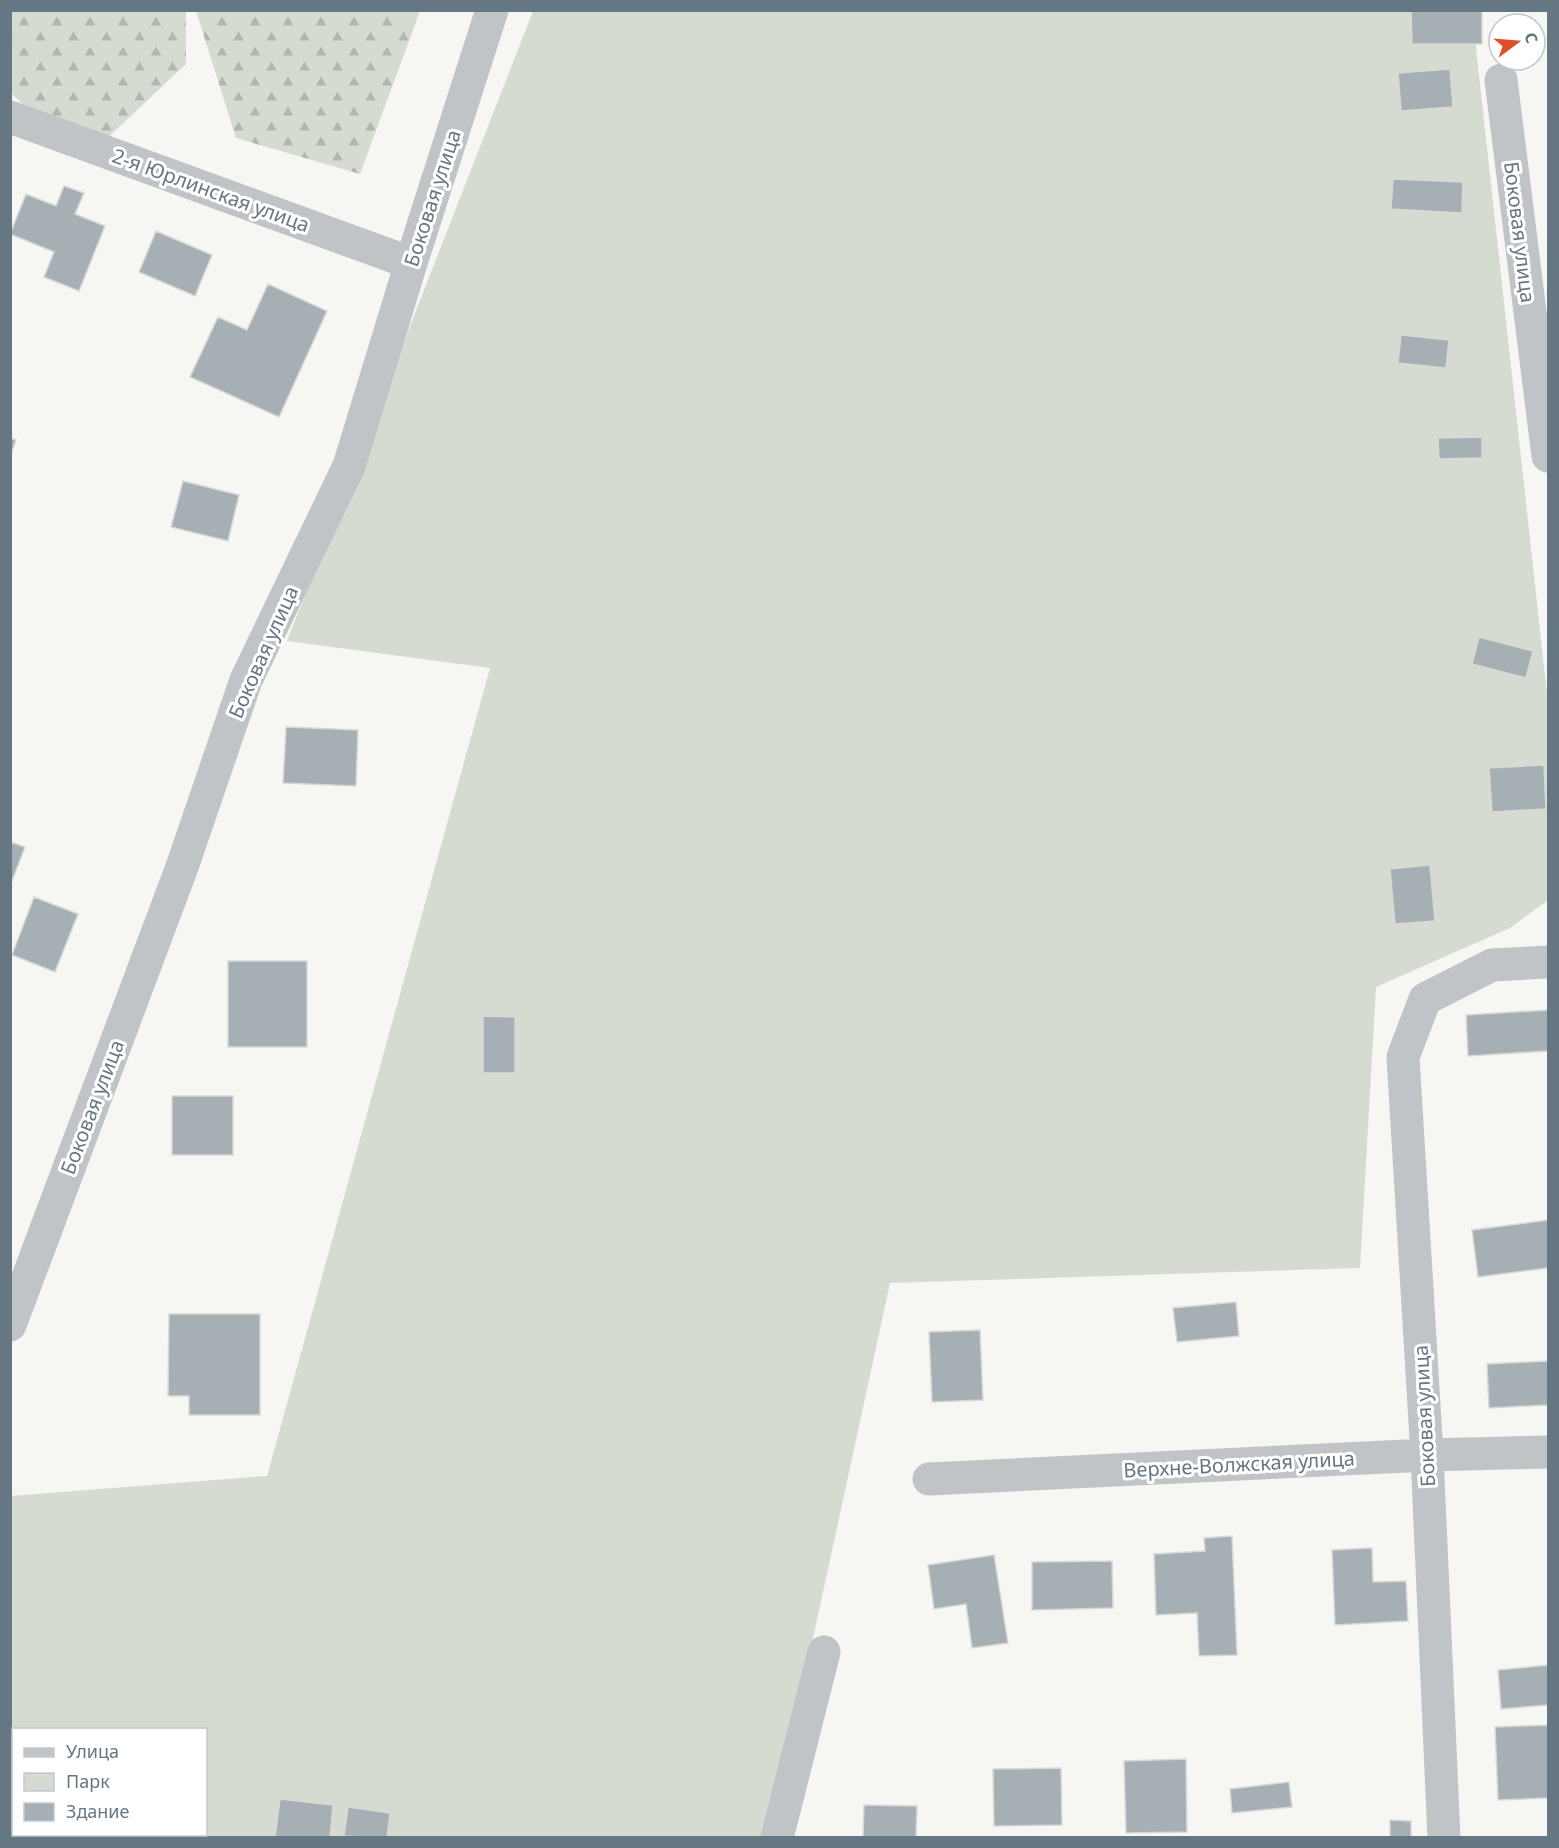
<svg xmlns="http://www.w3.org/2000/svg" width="1559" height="1848" font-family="'Noto Sans',sans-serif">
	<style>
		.forest { fill: url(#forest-firs) }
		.green { fill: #d6dbd2; fill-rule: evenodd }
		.building { fill: #a6afb4; stroke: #d8d8d6; stroke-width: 1.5 }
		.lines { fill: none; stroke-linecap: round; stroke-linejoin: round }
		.street { stroke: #c0c4c7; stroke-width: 33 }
		.labels { text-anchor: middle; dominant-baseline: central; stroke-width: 6; stroke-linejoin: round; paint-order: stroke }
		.street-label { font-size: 20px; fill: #667784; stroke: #fff }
	</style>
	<defs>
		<pattern id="forest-firs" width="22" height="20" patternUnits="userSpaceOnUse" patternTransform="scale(1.5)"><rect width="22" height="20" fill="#d6dbd2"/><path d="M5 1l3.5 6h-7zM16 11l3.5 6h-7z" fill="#b1b6b0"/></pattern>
	</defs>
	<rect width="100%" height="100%" fill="#f6f6f3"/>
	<path class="forest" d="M10,11H186V64L83,161L11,93Z
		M196,11H420L360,174L236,138Z"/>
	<path class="green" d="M533,11H1472L1548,703V900L1510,928L1376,987L1360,1268L890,1283L770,1837L11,1838V1496L267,1476L490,668L287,641ZM14,1730H206V1834H14Z"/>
	<path class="building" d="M1411,10H1482V44H1412Z
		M1450,69L1453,107L1401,111L1398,73Z
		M1393,179L1463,182L1462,213L1391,209Z
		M64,186L84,193L75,214L105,226L79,291L44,277L54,252L10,234L26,194L56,206Z
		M156,231L212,255L195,296L139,272Z
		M268,284L327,311L279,417L190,377L218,317L247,330Z
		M1401,335L1449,340L1446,368L1398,363Z
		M1482,437V458L1439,459L1438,438Z
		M10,438L16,440L10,457Z
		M183,481L239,495L228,541L171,527Z
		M1479,637L1533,651L1526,678L1472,664Z
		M286,727L358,730L356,786L283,783Z
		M1544,765L1546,809L1492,812L1489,768Z
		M10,842L25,847L10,886Z
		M1430,865L1435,921L1395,924L1390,869Z
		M34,897L78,914L55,972L12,955Z
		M228,961H307V1047H228Z
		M1548,1010V1051L1468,1056L1466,1015Z
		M483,1016L515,1017V1073H483Z
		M172,1096H233V1155H172Z
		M1548,1220V1268L1478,1277L1472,1230Z
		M1236,1302L1239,1336L1177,1342L1173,1308Z
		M169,1314H260V1415H189V1396H168Z
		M980,1330L983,1400L932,1402L929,1332Z
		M1548,1361V1405L1489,1408L1487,1364Z
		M1232,1536L1237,1655L1199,1656L1197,1613L1156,1615L1154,1554L1205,1551L1204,1538Z
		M1372,1548L1373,1582L1406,1581L1408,1621L1335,1625L1332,1550Z
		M994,1555L1008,1643L972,1648L966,1604L934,1609L928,1565Z
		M1112,1561L1113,1608L1032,1610V1562Z
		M1548,1665V1705L1501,1709L1498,1670Z
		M1548,1725V1798L1498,1800L1495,1727Z
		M1186,1759L1187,1832L1126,1833L1124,1761Z
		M1061,1768L1062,1825L994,1826L993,1769Z
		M1289,1782L1292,1807L1232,1813L1230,1789Z
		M280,1799L333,1805L330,1838H275Z
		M864,1805L917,1806L916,1838H863Z
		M348,1807L390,1813L387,1838L344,1836Z
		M1390,1820L1411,1821V1838H1390Z"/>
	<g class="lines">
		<path class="street" d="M1501,80L1548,456
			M10,117L411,263
			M10,1325L182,867L246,680L349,466L411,263L492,10
			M929,1479L1427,1455L1548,1452
			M777,1838L824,1652
			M1444,1838L1427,1455L1403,1057L1425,999L1492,965L1548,962"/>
	</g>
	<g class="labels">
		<g class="street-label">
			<text transform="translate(211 190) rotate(20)">2-я Юрлинская улица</text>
			<text transform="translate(432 198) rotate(-72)">Боковая улица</text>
			<text transform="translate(1520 232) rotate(83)">Боковая улица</text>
			<text transform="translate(263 652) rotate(-66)">Боковая улица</text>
			<text transform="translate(92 1107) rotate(-69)">Боковая улица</text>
			<text transform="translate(1424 1416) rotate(-93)">Боковая улица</text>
			<text transform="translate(1239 1464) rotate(-3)">Верхне-Волжская улица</text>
		</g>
	</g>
	<rect width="1559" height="1848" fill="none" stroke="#667784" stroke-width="24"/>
	<rect x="12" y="1728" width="195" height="108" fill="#ffffff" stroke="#c2c9ce" stroke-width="1.5"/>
	<rect x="24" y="1748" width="30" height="9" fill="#c0c4c7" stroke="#c2c9ce" stroke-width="1.5"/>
	<text x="66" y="1758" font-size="18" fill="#667784">Улица</text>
	<rect x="24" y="1773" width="30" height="18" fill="#d6dbd2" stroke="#c2c9ce" stroke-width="1.5"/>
	<text x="66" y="1788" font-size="18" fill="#667784">Парк</text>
	<rect x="24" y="1803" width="30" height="18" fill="#a6afb4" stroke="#c2c9ce" stroke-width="1.5"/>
	<text x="66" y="1818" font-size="18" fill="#667784">Здание</text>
	<g transform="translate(1517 42) rotate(74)"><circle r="28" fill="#ffffff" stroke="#c2c9ce" stroke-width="1.5"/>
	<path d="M0-4.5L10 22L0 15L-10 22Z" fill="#e14d28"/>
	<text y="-9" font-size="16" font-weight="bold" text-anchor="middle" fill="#667784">С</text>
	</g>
</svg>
